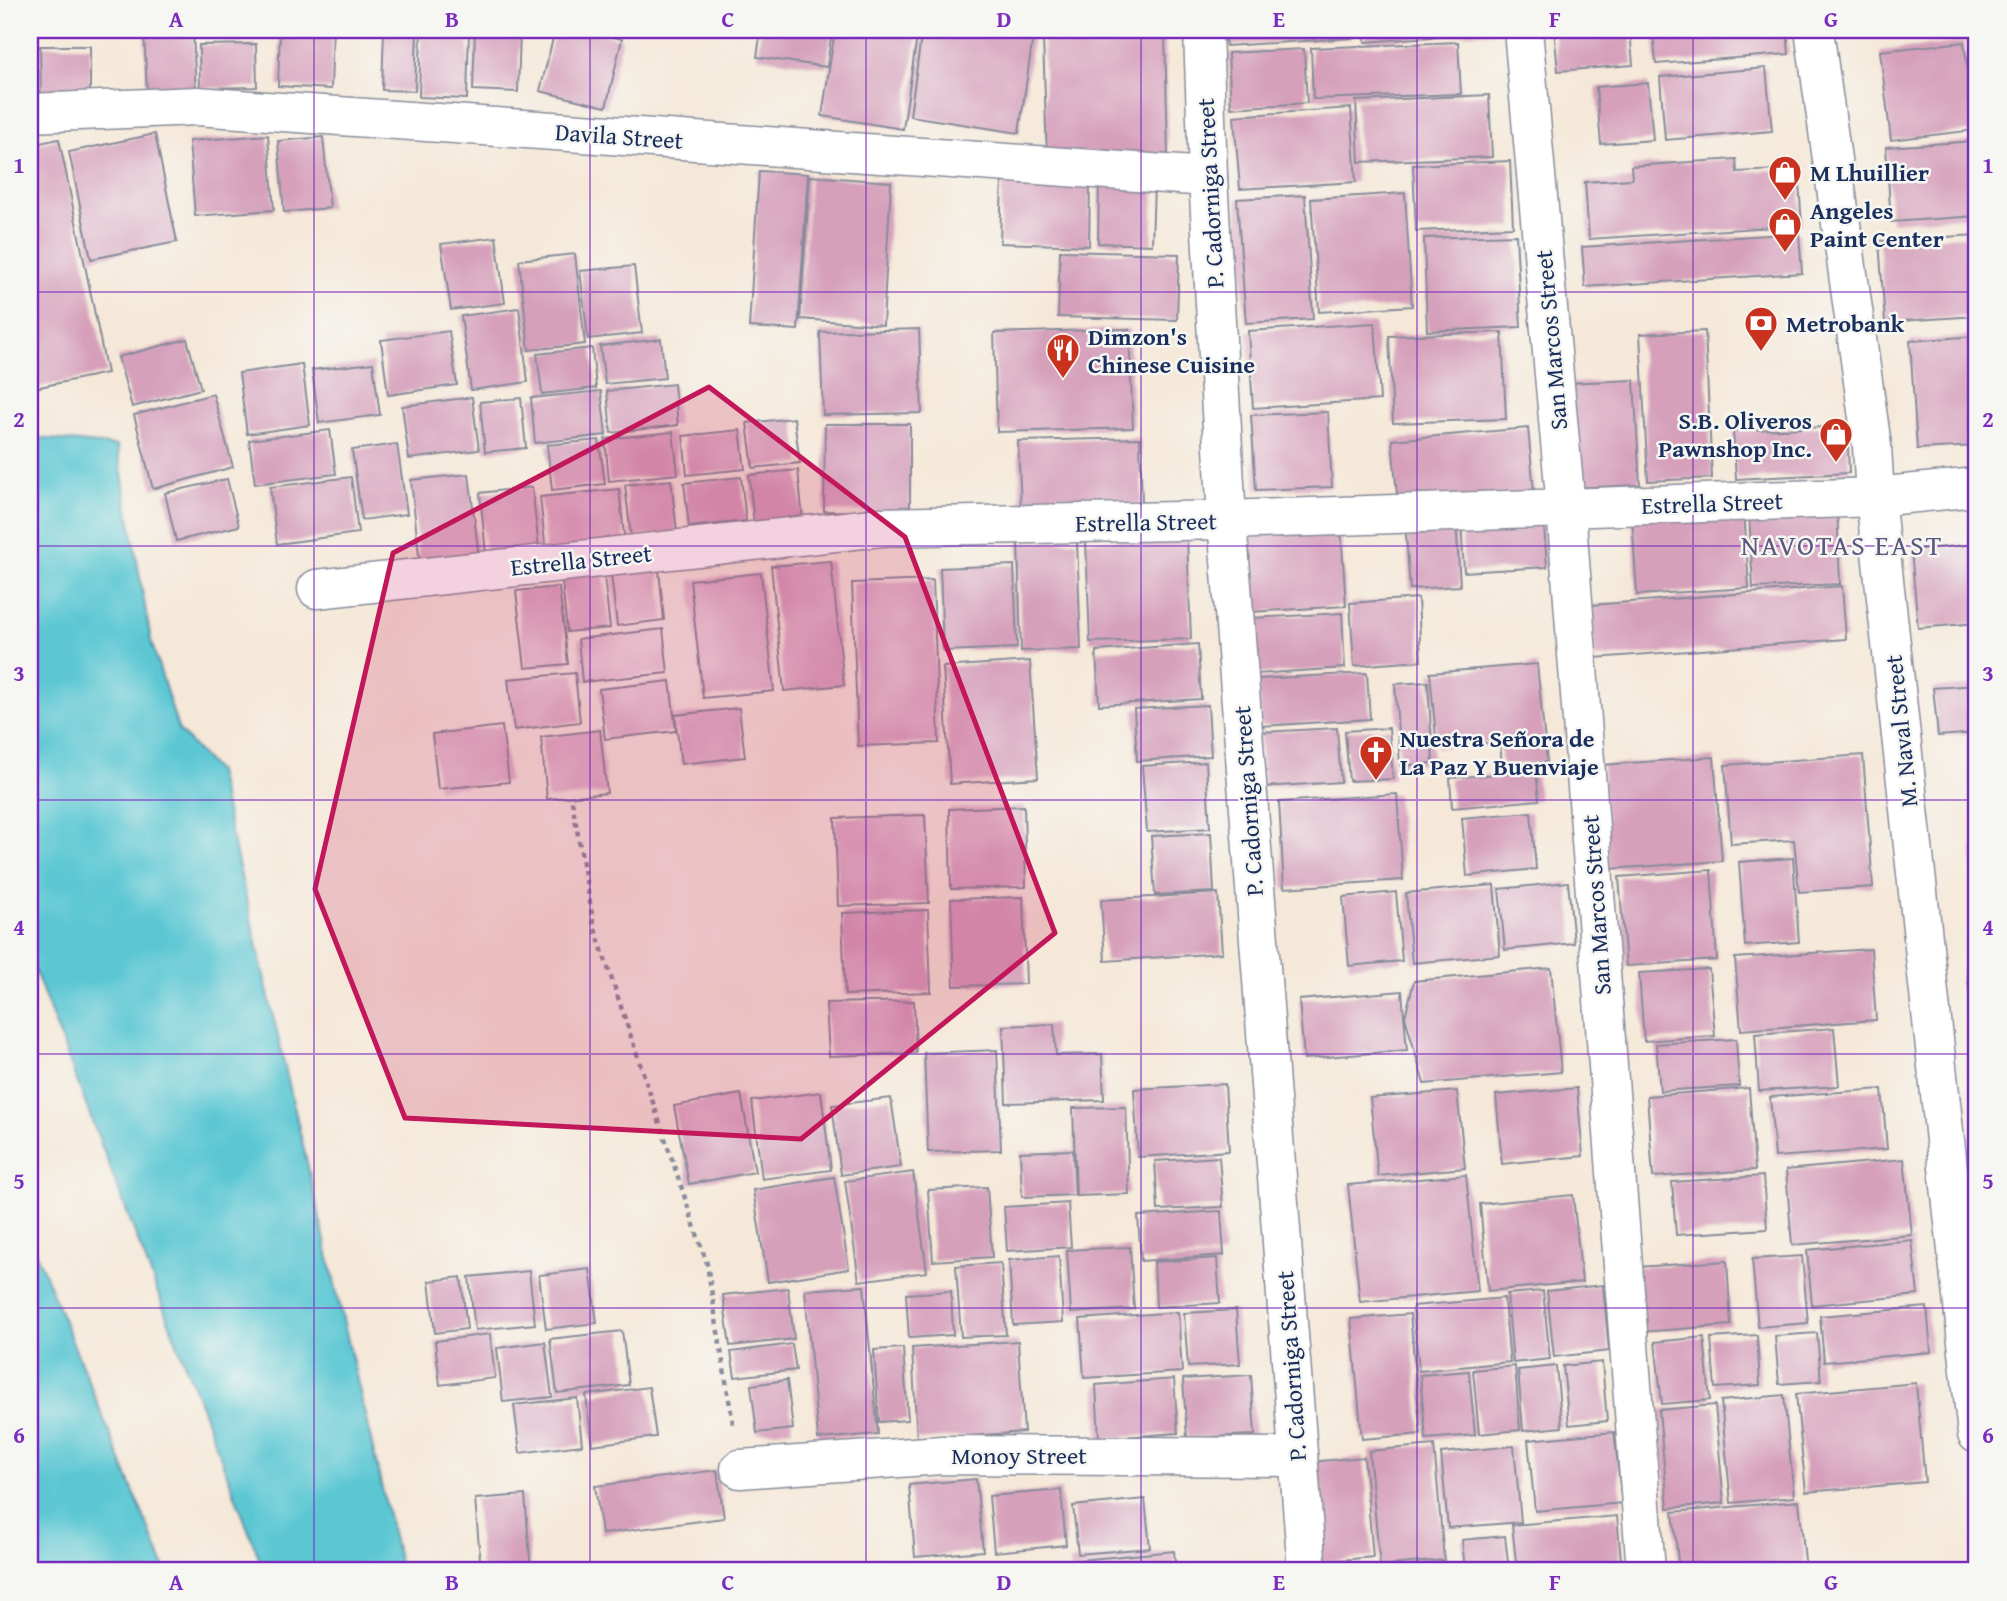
<svg xmlns="http://www.w3.org/2000/svg" width="2007" height="1601" font-family="'Gentium Book Plus',serif">
	<style>
		.water { fill: #5bc7d3; stroke: #3b7b98; stroke-width: 2 }
		.building { fill: #d6a0bb }
		.lines { fill: none; stroke-linecap: round; stroke-linejoin: round }
		.minor-casing { stroke: #888c9b; stroke-width: 41 }
		.major-casing { stroke: #888c9b; stroke-width: 41 }
		.path { stroke: #888c9b; stroke-width: 4.5; stroke-dasharray: 5 5; stroke-linecap: butt }
		.minor { stroke: #fff; stroke-width: 38 }
		.major { stroke: #fff; stroke-width: 38 }
		.marked { fill: #c2185b; fill-opacity: 0.2; stroke: #c2185b; stroke-width: 5; stroke-linejoin: round }
		.grid { fill: none; stroke: #7b2cbf; stroke-width: 2; stroke-opacity: 0.55 }
		.labels { text-anchor: middle; dominant-baseline: central; stroke-width: 5; stroke-linejoin: round; paint-order: stroke }
		.street-label { font-size: 24px; fill: #1b2f5e; stroke: #f6f6f2 }
		.poi-label { font-size: 24px; font-weight: bold; fill: #1b2f5e; stroke: #f6f6f2; text-anchor: start }
		.quarter-label { font-size: 28px; letter-spacing: 2px; fill: #5c577f; stroke: #f6f6f2 }
		.neatline { fill: none; stroke: #7b2cbf; stroke-width: 2.5 }
		.grid-label { font-size: 23px; text-anchor: middle; font-weight: bold; fill: #7b2cbf }
	</style>
	<rect width="100%" height="100%" fill="#f6f6f2"/>
	<filter id="ink" filterUnits="userSpaceOnUse"><feTurbulence type="fractalNoise" baseFrequency=".0143" numOctaves="2"/><feDisplacementMap in="SourceGraphic" scale="14" xChannelSelector="R" yChannelSelector="G"/><feConvolveMatrix kernelMatrix="1 2 1 2 8 2 1 2 1" color-interpolation-filters="sRGB"/></filter>
	<filter id="wash" filterUnits="userSpaceOnUse"><feTurbulence type="fractalNoise" baseFrequency=".00686" numOctaves="4" result="noise"/><feDisplacementMap in="SourceGraphic" scale="28" xChannelSelector="R" yChannelSelector="G"/><feGaussianBlur stdDeviation="1.57" result="paint"/><feColorMatrix in="noise" values="0 0 0 0 0 0 0 0 0 0 0 0 0 0 0 0 0 1.4 0 .05"/><feComposite in="paint" operator="in"/></filter>
	<g filter="url(#wash)">
		<rect width="100%" height="100%" fill="#f5e8d8"/>
		<path class="water" d="M30,437L117,446L151,641L178,729L217,772L401,1571H264L30,958Z
			M30,1237L36,1253L166,1571H30Z"/>
		<g id="blocks">
			<path class="building" d="M144,30H193L196,95L147,96Z
				M280,30H333L331,89L278,86Z
				M384,30H417L415,91L382,90Z
				M421,30H469L467,99L419,97Z
				M475,30H520L518,92L473,90Z
				M555,30H585L622,39L606,107L540,91Z
				M761,30H832L827,67L757,57Z
				M835,30H918L903,129L822,116Z
				M922,30H1034L1019,133L910,116Z
				M1224,30H1351L1352,38L1226,46Z
				M1364,30H1495V32L1365,42Z
				M1554,30H1630L1633,65L1558,71Z
				M1653,30H1787L1789,54L1656,64Z
				M1165,35L1168,154L1047,158L1043,38Z
				M1458,42L1461,94L1313,99L1311,48Z
				M1964,42L1976,130L1891,140L1880,51Z
				M256,44L257,87L200,88L199,45Z
				M40,46H90V100H41Z
				M30,48H34V101H30Z
				M1304,49L1307,103L1231,108L1228,53Z
				M1766,68L1772,131L1665,140L1660,77Z
				M1648,83L1653,140L1601,144L1596,87Z
				M1489,95L1492,157L1359,162L1356,101Z
				M1351,108L1356,182L1240,189L1234,116Z
				M155,134L177,242L91,259L69,152Z
				M268,135L274,210L195,216L189,141Z
				M323,137L330,208L284,212L278,141Z
				M59,139L107,373L30,389V145Z
				M1977,141V216L1891,222L1886,147Z
				M1736,159L1737,172L1798,169L1802,225L1589,239L1585,182L1632,179L1631,166Z
				M1510,161L1513,227L1416,231L1413,165Z
				M759,171L808,174L798,330L749,327Z
				M810,176L891,182L883,325L800,319Z
				M1002,178L1090,180L1089,246L1000,243Z
				M1099,182L1154,183L1152,245L1098,243Z
				M1405,193L1412,306L1319,312L1311,199Z
				M1305,195L1313,319L1246,323L1237,199Z
				M1799,233L1802,273L1585,287L1582,247Z
				M1516,235L1521,327L1427,331L1424,238Z
				M1977,235V316L1885,322L1879,241Z
				M496,237L505,303L451,310L441,244Z
				M1060,251L1179,254L1177,320L1058,317Z
				M575,254L585,344L529,350L519,260Z
				M634,266L642,333L588,339L580,271Z
				M519,308L528,382L471,390L461,316Z
				M1375,323L1380,400L1253,408L1248,331Z
				M919,329L922,413L823,415L820,332Z
				M1129,329L1133,428L997,432L994,333Z
				M449,331L457,385L388,395L381,340Z
				M1705,331L1712,478L1648,481L1640,334Z
				M1502,332L1506,419L1393,423L1389,336Z
				M1977,336V446L1917,449L1910,341Z
				M187,339L201,389L132,407L118,357Z
				M661,339L665,378L605,384L600,346Z
				M592,348L596,388L542,394L537,354Z
				M373,363L380,415L319,423L312,370Z
				M302,364L310,425L247,434L239,373Z
				M1634,380L1640,485L1573,488L1568,383Z
				M674,384L678,425L611,433L607,391Z
				M601,391L606,435L535,443L531,398Z
				M213,394L233,467L153,489L134,415Z
				M472,397L479,450L409,459L402,406Z
				M521,398L526,448L485,452L480,402Z
				M1328,412L1332,487L1256,490L1251,415Z
				M794,418L800,463L753,468L747,423Z
				M825,424H910V512L824,511Z
				M1847,426L1849,473L1736,479L1733,431Z
				M1528,428L1534,492L1398,505L1392,440Z
				M330,430L336,474L255,484L249,440Z
				M740,430L745,469L687,475L683,436Z
				M673,432L678,474L609,481L605,439Z
				M1140,438L1142,504L1021,508L1018,441Z
				M599,440L605,484L552,490L547,445Z
				M397,444L407,514L362,520L352,450Z
				M798,470L803,520L754,525L749,475Z
				M469,474L479,558L420,565L411,480Z
				M351,477L358,533L277,544L270,487Z
				M741,477L746,521L689,527L684,483Z
				M227,479L239,526L176,541L165,493Z
				M671,480L677,532L631,537L625,485Z
				M532,487L539,549L486,555L480,493Z
				M619,489L625,544L546,552L540,497Z
				M1837,505L1840,584L1753,588L1749,510Z
				M1744,510L1749,588L1637,595L1632,517Z
				M1543,513L1547,567L1464,572L1461,518Z
				M1456,519L1460,586L1410,589L1405,522Z
				M1341,529L1346,606L1250,612L1245,535Z
				M1187,538L1191,639L1090,642L1086,541Z
				M1077,541L1081,649L1021,651L1018,543Z
				M1977,544V623L1918,628L1911,550Z
				M658,560L664,620L617,626L610,565Z
				M831,561L844,685L784,691L771,566Z
				M1014,565L1017,648L943,651L940,568Z
				M603,567L610,628L567,632L561,571Z
				M761,573L774,691L703,698L690,580Z
				M933,580L939,743L858,746L852,583Z
				M1842,586L1846,639L1595,658L1591,605Z
				M559,587L568,664L525,668L516,591Z
				M1418,598L1421,661L1354,666L1350,603Z
				M1342,613L1345,668L1256,674L1252,618Z
				M663,629L668,673L582,682L578,639Z
				M1198,644L1201,699L1099,705L1096,651Z
				M1030,661L1038,778L950,784L943,667Z
				M1537,664L1547,762L1502,766L1500,742L1437,748L1430,673Z
				M575,673L580,722L514,730L508,679Z
				M1367,673L1370,719L1261,726L1258,679Z
				M670,681L676,731L605,739L599,689Z
				M1428,682L1433,763L1400,766L1395,684Z
				M1977,685V733L1938,736L1933,688Z
				M1208,705L1211,756L1137,761L1134,709Z
				M739,708L745,757L681,764L675,715Z
				M502,726L509,782L438,789L432,734Z
				M1337,728L1341,782L1263,787L1260,732Z
				M1389,728L1393,779L1349,781L1345,731Z
				M600,730L607,793L547,799L541,737Z
				M1863,755L1873,887L1799,892L1794,840L1731,844L1725,765Z
				M1714,757L1722,861L1609,869L1602,765Z
				M1206,762L1210,828L1147,832L1142,766Z
				M1536,771L1539,800L1452,808L1450,778Z
				M1397,794L1403,880L1284,888L1279,802Z
				M1024,806L1026,887L951,889L949,809Z
				M1531,812L1536,869L1467,876L1462,818Z
				M925,815L929,903L838,906L835,818Z
				M1211,833L1214,892L1155,895L1151,836Z
				M1977,847V896H1975L1972,848Z
				M1793,858L1799,942L1745,946L1739,862Z
				M1711,870L1717,960L1626,966L1619,877Z
				M1568,882L1574,943L1505,950L1499,889Z
				M1494,885L1500,955L1412,963L1406,893Z
				M1396,892L1402,961L1349,966L1343,897Z
				M1218,893L1222,953L1105,961L1101,900Z
				M1023,897L1026,984L954,986L951,899Z
				M928,910L931,992L845,995L842,913Z
				M1871,949L1876,1020L1741,1030L1735,958Z
				M1977,957V1019L1972,1020L1966,958Z
				M1551,968L1561,1072L1424,1084L1405,1017L1414,981Z
				M1709,969L1715,1036L1644,1041L1639,973Z
				M1402,991L1407,1050L1304,1059L1299,1000Z
				M914,1001L916,1053L829,1056L826,1003Z
				M1054,1024L1056,1055L1102,1054L1104,1100L1006,1103L1003,1026Z
				M1834,1028L1839,1086L1759,1091L1755,1034Z
				M1736,1039L1739,1086L1660,1091L1656,1044Z
				M997,1050L1001,1150L928,1152L924,1053Z
				M1225,1084L1229,1151L1138,1157L1134,1089Z
				M1577,1088L1583,1156L1502,1164L1496,1095Z
				M1749,1088L1755,1170L1653,1177L1647,1096Z
				M1882,1089L1887,1149L1775,1157L1770,1097Z
				M1457,1091L1465,1168L1378,1176L1370,1098Z
				M821,1092L831,1170L762,1179L752,1101Z
				M741,1094L755,1172L689,1184L674,1106Z
				M891,1098L901,1167L841,1175L832,1105Z
				M1126,1107L1129,1194L1076,1196L1073,1108Z
				M1073,1150L1075,1195L1022,1197L1020,1152Z
				M1219,1157L1223,1207L1158,1210L1155,1161Z
				M1904,1159L1912,1235L1792,1245L1786,1170Z
				M913,1172L927,1272L859,1281L845,1181Z
				M1466,1175L1478,1291L1360,1302L1348,1185Z
				M1763,1176L1767,1229L1676,1235L1672,1182Z
				M834,1177L849,1269L768,1282L753,1190Z
				M987,1187L992,1257L933,1261L928,1190Z
				M1573,1195L1582,1282L1488,1291L1480,1204Z
				M1068,1203L1071,1247L1007,1251L1004,1207Z
				M1221,1211L1224,1255L1141,1261L1138,1216Z
				M1912,1240L1918,1295L1812,1305L1807,1250Z
				M1130,1247L1134,1309L1071,1313L1067,1250Z
				M1059,1256L1063,1322L1013,1325L1009,1260Z
				M1802,1256L1808,1323L1758,1327L1752,1259Z
				M1217,1258L1220,1303L1156,1307L1154,1262Z
				M1727,1261L1731,1325L1642,1332L1637,1267Z
				M1001,1263L1006,1335L961,1337L956,1266Z
				M590,1269L597,1323L546,1329L539,1275Z
				M529,1271L535,1324L475,1330L469,1277Z
				M461,1277L467,1329L435,1333L429,1281Z
				M1603,1285L1609,1351L1554,1357L1547,1291Z
				M864,1286L878,1434L818,1439L805,1290Z
				M788,1288L794,1339L730,1346L723,1295Z
				M951,1291L953,1335L909,1338L906,1294Z
				M1543,1291L1550,1359L1513,1363L1507,1294Z
				M1504,1298L1510,1362L1419,1371L1413,1306Z
				M1927,1307L1931,1352L1824,1362L1820,1316Z
				M1236,1310L1240,1364L1188,1367L1184,1313Z
				M1178,1312L1182,1372L1084,1378L1080,1319Z
				M1410,1314L1421,1434L1362,1439L1351,1319Z
				M622,1331L629,1385L557,1393L550,1339Z
				M1817,1333L1821,1381L1779,1384L1775,1336Z
				M490,1334L495,1378L440,1385L435,1341Z
				M1757,1335L1760,1385L1715,1388L1711,1338Z
				M1704,1337L1710,1400L1662,1404L1655,1342Z
				M1018,1341L1024,1432L917,1440L912,1348Z
				M545,1342L552,1397L503,1402L497,1348Z
				M792,1344L796,1370L735,1377L731,1352Z
				M903,1348L908,1420L879,1422L874,1350Z
				M1602,1362L1607,1421L1569,1425L1563,1366Z
				M1515,1366L1520,1430L1479,1434L1473,1370Z
				M1556,1366L1562,1427L1523,1431L1518,1370Z
				M1469,1371L1475,1435L1426,1439L1420,1375Z
				M1251,1375L1255,1435L1187,1438L1183,1379Z
				M1174,1379L1178,1433L1099,1439L1096,1385Z
				M787,1380L793,1429L757,1433L751,1385Z
				M1916,1383L1925,1482L1806,1492L1796,1394Z
				M649,1387L656,1437L592,1445L586,1395Z
				M1784,1395L1794,1497L1731,1503L1721,1401Z
				M577,1398L582,1445L520,1453L514,1405Z
				M1715,1405L1724,1503L1668,1508L1659,1410Z
				M1614,1432L1622,1503L1535,1511L1528,1440Z
				M1434,1445L1444,1560L1380,1566L1369,1451Z
				M1514,1446L1521,1522L1448,1528L1441,1453Z
				M1364,1457L1373,1557L1319,1562L1310,1462Z
				M717,1470L724,1518L602,1534L595,1486Z
				M976,1479L983,1551L915,1557L909,1485Z
				M1061,1490L1066,1545L994,1552L989,1496Z
				M525,1495L531,1571H481L475,1499Z
				M1145,1499L1150,1548L1078,1554L1073,1506Z
				M1799,1501L1806,1571H1679L1673,1512Z
				M1617,1516L1622,1571H1517L1512,1525Z
				M1505,1536L1509,1571H1465L1462,1540Z
				M1174,1551L1176,1571H1071L1070,1561Z
				M1373,1565V1571H1320V1569Z"/>
		</g>
	</g>
	<g filter="url(#ink)">
		<use href="#blocks" fill-opacity="0" stroke="#888c9b" stroke-width="2"/>
		<g class="lines">
			<defs>
				<path id="minor" d="M1523,30L1566,508L1646,1571
					M30,113L197,106L1208,177
					M317,589L881,527L1227,520L1875,497
					M740,1469L942,1455L1298,1457"/>
				<path id="major" d="M1203,30L1208,177L1227,520L1307,1571
					M1814,30L1872,446L1875,497L1977,1434
					M1875,497L1977,487"/>
			</defs>
			<use href="#minor" class="minor-casing"/>
			<use href="#major" class="major-casing"/>
			<path class="path" d="M572,801L594,926L707,1264L733,1424"/>
			<use href="#minor" class="minor"/>
			<use href="#major" class="major"/>
		</g>
	</g>
	<path class="marked" d="M709,387L905,537L1055,933L801,1139L405,1118L315,889L393,553Z"/>
	<path class="grid" d="M314,30V1571M590,30V1571M866,30V1571M1141,30V1571M1417,30V1571M1693,30V1571M30,292H1977M30,546H1977M30,800H1977M30,1054H1977M30,1308H1977"/>
	<defs>
		<symbol id="shop-pin" viewBox="-11 -11 22 30"><path d="M0 17L-7.5 6A9.5 9.5 0 1 1 7.5 6Z" fill="#c8321e" stroke="#f6f6f2"/><path d="M-5-2.5h2.3a2.7 3.5 0 0 1 5.4 0H5L5.5 6h-11ZM-1.5-2.5h3a1.5 2.3 0 0 0-3 0Z" fill="#fff"/></symbol>
		<symbol id="bank-pin" viewBox="-11 -11 22 30"><path d="M0 17L-7.5 6A9.5 9.5 0 1 1 7.5 6Z" fill="#c8321e" stroke="#f6f6f2"/><path d="M-6-4H6V4H-6ZM0-2.3a2.3 2.3 0 1 0 0 4.6a2.3 2.3 0 1 0 0-4.6Z" fill="#fff"/></symbol>
		<symbol id="restaurant-pin" viewBox="-11 -11 22 30"><path d="M0 17L-7.5 6A9.5 9.5 0 1 1 7.5 6Z" fill="#c8321e" stroke="#f6f6f2"/><path d="M-5-6h1v4h1v-4h1v4h1v-4h1v5L-1.5 .5V6h-2V.5L-5-1ZM5-6V6H3V1.5H1.5Q1.5-4 5-6Z" fill="#fff"/></symbol>
		<symbol id="church-pin" viewBox="-11 -11 22 30"><path d="M0 17L-7.5 6A9.5 9.5 0 1 1 7.5 6Z" fill="#c8321e" stroke="#f6f6f2"/><path d="M-1.2-6h2.4v3.5h3.3v2.4h-3.3V6h-2.4V-.1h-3.3v-2.4h3.3Z" fill="#fff"/></symbol>
	</defs>
	<g fill-rule="evenodd">
		<use href="#shop-pin" x="1766" y="153" width="38" height="52"/>
		<use href="#shop-pin" x="1766" y="205" width="38" height="52"/>
		<use href="#bank-pin" x="1742" y="304" width="38" height="52"/>
		<use href="#restaurant-pin" x="1044" y="331" width="38" height="52"/>
		<use href="#shop-pin" x="1817" y="415" width="38" height="52"/>
		<use href="#church-pin" x="1357" y="733" width="38" height="52"/>
	</g>
	<g class="labels">
		<g class="street-label">
			<text transform="translate(619 136) rotate(4)">Davila Street</text>
			<text transform="translate(1210 193) rotate(-93)">P. Cadorniga Street</text>
			<text transform="translate(1551 340) rotate(-95)">San Marcos Street</text>
			<text transform="translate(1712 503) rotate(-2)">Estrella Street</text>
			<text transform="translate(1146 522) rotate(-1)">Estrella Street</text>
			<text transform="translate(581 560) rotate(-6)">Estrella Street</text>
			<text transform="translate(1901 731) rotate(-96)">M. Naval Street</text>
			<text transform="translate(1248 801) rotate(-94)">P. Cadorniga Street</text>
			<text transform="translate(1596 905) rotate(-94)">San Marcos Street</text>
			<text transform="translate(1291 1366) rotate(-94)">P. Cadorniga Street</text>
			<text x="1019" y="1455">Monoy Street</text>
		</g>
		<g class="poi-label">
			<text x="1810" y="172">M Lhuillier</text>
			<text x="1810" y="210">Angeles<tspan x="1810" dy="28">Paint Center</tspan></text>
			<text x="1786" y="323">Metrobank</text>
			<text x="1088" y="336">Dimzon's<tspan x="1088" dy="28">Chinese Cuisine</tspan></text>
			<text x="1812" y="420" text-anchor="end">S.B. Oliveros<tspan x="1812" dy="28">Pawnshop Inc.</tspan></text>
			<text x="1400" y="738">Nuestra Señora de<tspan x="1400" dy="28">La Paz Y Buenviaje</tspan></text>
		</g>
		<g class="quarter-label">
			<text x="1842" y="544">NAVOTAS EAST</text>
		</g>
	</g>
	<rect width="2007" height="1601" fill="none" stroke="#f6f6f2" stroke-width="77"/>
	<rect x="38" y="38" width="1930" height="1524" class="neatline"/>
	<g class="grid-label">
		<text x="176" y="27">A</text>
		<text x="452" y="27">B</text>
		<text x="728" y="27">C</text>
		<text x="1004" y="27">D</text>
		<text x="1279" y="27">E</text>
		<text x="1555" y="27">F</text>
		<text x="1831" y="27">G</text>
		<text x="19" y="173">1</text>
		<text x="1988" y="173">1</text>
		<text x="19" y="427">2</text>
		<text x="1988" y="427">2</text>
		<text x="19" y="681">3</text>
		<text x="1988" y="681">3</text>
		<text x="19" y="935">4</text>
		<text x="1988" y="935">4</text>
		<text x="19" y="1189">5</text>
		<text x="1988" y="1189">5</text>
		<text x="19" y="1443">6</text>
		<text x="1988" y="1443">6</text>
		<text x="176" y="1590">A</text>
		<text x="452" y="1590">B</text>
		<text x="728" y="1590">C</text>
		<text x="1004" y="1590">D</text>
		<text x="1279" y="1590">E</text>
		<text x="1555" y="1590">F</text>
		<text x="1831" y="1590">G</text>
	</g>
</svg>
